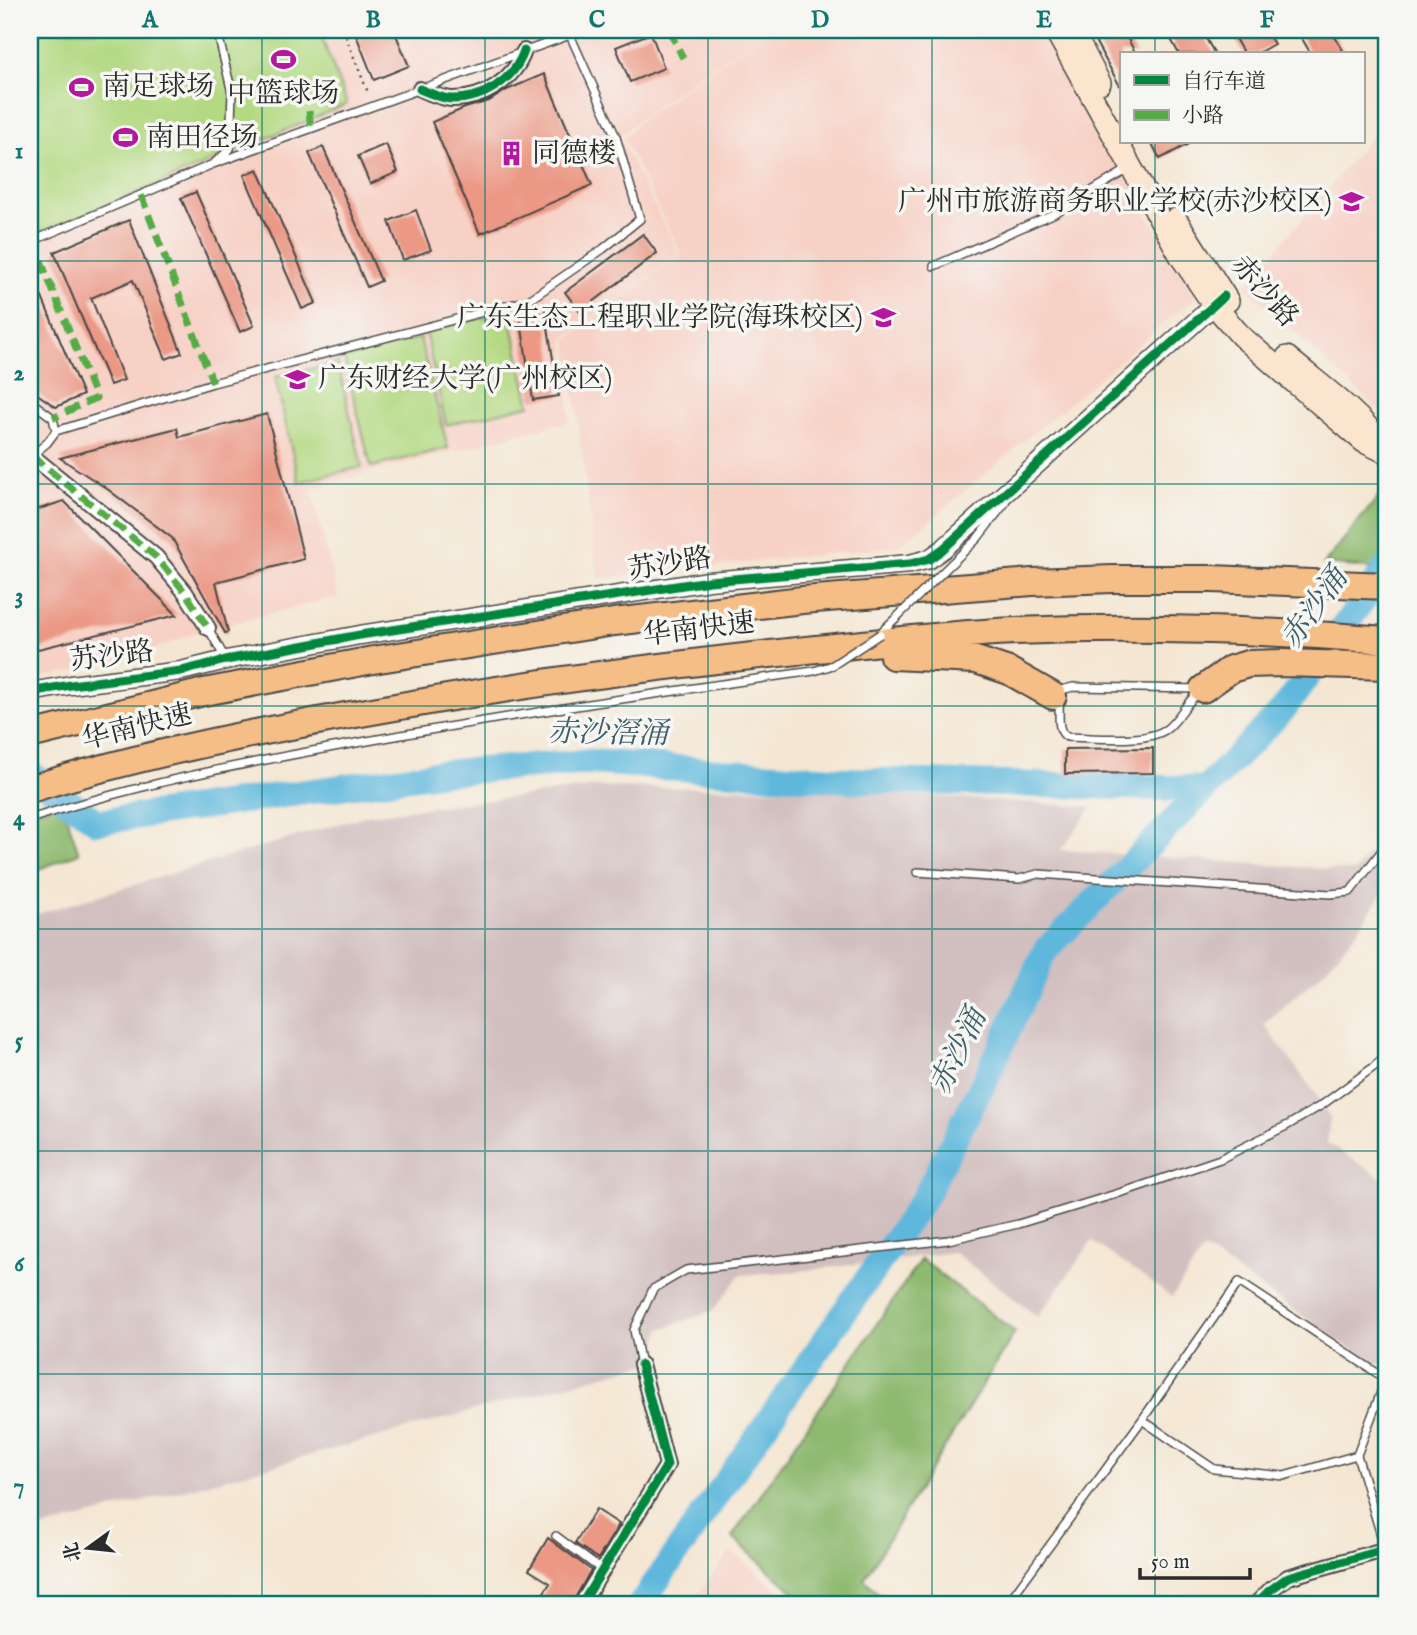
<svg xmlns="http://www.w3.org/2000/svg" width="1417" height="1635" font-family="'IM FELL English','Noto Serif SC',serif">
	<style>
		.built { fill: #f7d1c6 }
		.industrial { fill: #d2bfbf }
		.green { fill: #b3d982; stroke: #6f8256; stroke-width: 2 }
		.forest { fill: #8eb970; stroke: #5c724e; stroke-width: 2 }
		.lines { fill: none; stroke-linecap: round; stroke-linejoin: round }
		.river { stroke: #5fb8dc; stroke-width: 26 }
		.building { fill: #eb9885 }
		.service-casing { stroke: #494744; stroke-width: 10 }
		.minor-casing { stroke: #494744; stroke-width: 18 }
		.tertiary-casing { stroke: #494744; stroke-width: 21 }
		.secondary-casing { stroke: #494744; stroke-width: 24 }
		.motorway-casing { stroke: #494744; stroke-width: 30 }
		.path { stroke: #494744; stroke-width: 2.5; stroke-dasharray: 2 5; stroke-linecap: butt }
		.service { stroke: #fff; stroke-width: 7 }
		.minor { stroke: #fff; stroke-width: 14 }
		.tertiary { stroke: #fff; stroke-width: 18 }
		.secondary { stroke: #fbe5cf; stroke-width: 21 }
		.motorway { stroke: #f6be87; stroke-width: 26 }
		.service-bridge-casing { stroke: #494744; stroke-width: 10; stroke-linecap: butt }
		.service-bridge { stroke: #fff; stroke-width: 7 }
		.quiet { stroke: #54ab44; stroke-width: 7; stroke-dasharray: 14 7; stroke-linecap: butt }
		.cycleway-casing { stroke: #f6f6f2; stroke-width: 13 }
		.cycleway { stroke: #00873e; stroke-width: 9 }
		.grid { fill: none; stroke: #0f766e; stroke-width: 2; stroke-opacity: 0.55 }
		.labels { text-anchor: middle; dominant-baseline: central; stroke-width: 7; stroke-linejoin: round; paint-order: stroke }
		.poi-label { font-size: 28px; fill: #2b2b2b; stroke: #f6f6f2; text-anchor: start }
		.street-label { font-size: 28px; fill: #2b2b2b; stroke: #f6f6f2 }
		.water-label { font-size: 30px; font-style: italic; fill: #3d5c69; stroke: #f6f6f2 }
		.neatline { fill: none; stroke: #0f766e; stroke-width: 2.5 }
		.grid-label { font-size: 23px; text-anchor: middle; font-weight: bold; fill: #0f766e }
	</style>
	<rect width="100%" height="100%" fill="#f6f6f2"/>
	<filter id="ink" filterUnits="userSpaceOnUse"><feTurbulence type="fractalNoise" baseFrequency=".0143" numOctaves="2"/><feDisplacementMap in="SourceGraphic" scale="14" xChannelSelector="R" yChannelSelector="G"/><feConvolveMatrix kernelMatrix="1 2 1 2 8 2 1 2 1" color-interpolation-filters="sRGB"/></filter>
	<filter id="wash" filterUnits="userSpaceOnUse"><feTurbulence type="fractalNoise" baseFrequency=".00686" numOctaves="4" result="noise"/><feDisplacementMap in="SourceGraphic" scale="28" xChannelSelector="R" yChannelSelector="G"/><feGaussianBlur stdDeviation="1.57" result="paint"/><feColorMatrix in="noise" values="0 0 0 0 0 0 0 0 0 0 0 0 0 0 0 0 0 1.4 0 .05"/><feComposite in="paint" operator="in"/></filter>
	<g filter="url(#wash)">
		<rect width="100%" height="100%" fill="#f4e6d2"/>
		<path class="built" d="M30,30H766L644,114L619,137L679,254L564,338L570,421L311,488L338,597L199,631L134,658L30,680Z
			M768,30H869L873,39L897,30H1040L1196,297L899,546L598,579L567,339L681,254L623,138L645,116Z
			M1387,118V414H1383L1245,287Z
			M731,1551L796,1605H689Z"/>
		<path class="industrial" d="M597,787L823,789L1092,807L1061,850L1355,871L1370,853L1387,864V886L1353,937L1322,973L1264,1024L1316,1095L1330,1118L1327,1143L1387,1181V1362L1376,1366L1204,1249L1172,1297L1092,1241L1038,1317L954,1252L801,1271L740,1275L714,1310L661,1329L649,1363L641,1365L30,1532V916L368,815Z"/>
		<path class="green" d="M30,30H319L347,104L99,209L30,236Z
			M509,312L530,405L446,425L425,331Z
			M420,338L448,448L371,467L344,358Z
			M338,363L362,467L299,482L275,377Z"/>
		<path class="forest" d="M1387,486V570L1324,564Z
			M62,803L79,853L30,873V812Z
			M921,1259L1015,1332L864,1579L890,1605H808L732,1537Z"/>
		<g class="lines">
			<path class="river" d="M30,773L97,822L439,773L591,762L847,780L1204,789
				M640,1605L924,1198L988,1074L1045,951L1283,710L1387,567"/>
		</g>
		<g id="blocks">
			<path class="building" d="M354,30H394L409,66L374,80Z
				M1089,30H1123L1136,54H1121V88Z
				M1166,30H1201L1215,54H1179Z
				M1230,30H1265L1274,44L1256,54H1244Z
				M1297,30H1331L1345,54H1311Z
				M651,33L664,68L630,82L616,47Z
				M544,74L592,185L480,234L432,122L465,108L489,101L507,90Z
				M1151,142H1192L1160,159Z
				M386,144L398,172L370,184L358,156Z
				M323,147L381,281L367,287L309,153Z
				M258,169L316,303L302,309L244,175Z
				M196,192L254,326L240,332L181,198Z
				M416,210L431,250L403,260L389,221Z
				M129,220L182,353L166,359L133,280L91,298L124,380L110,385L54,252Z
				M643,234L657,253L580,312L565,292Z
				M30,269L83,395L56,407L30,389Z
				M544,303L559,396L533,400L519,309Z
				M267,414L304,559L216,582L228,632L225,633L172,538L106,488L60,458L177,428L179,437Z
				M64,501L177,615L30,651V512Z
				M1153,748V773L1065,774V749Z
				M596,1509L619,1524L598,1559L575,1543Z
				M548,1538L591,1570L571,1605H536L550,1583L529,1570Z"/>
		</g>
	</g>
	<g filter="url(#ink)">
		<use href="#blocks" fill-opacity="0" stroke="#494744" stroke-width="2"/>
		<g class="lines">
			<defs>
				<path id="service" d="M213,164L570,35L569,30
					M30,242L213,164L230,149L232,93L217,30
					M934,266L1053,214L1130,168
					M30,401L53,418L56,431L47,443L30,457
					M56,431L213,383L529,300L603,249L640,219L616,137L570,35
					M952,563L977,539L1005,503
					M208,628L225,658
					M880,633L897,617
					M1073,687L1203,689C1188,699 1183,713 1170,726C1152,745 1093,737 1067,737C1056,731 1060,714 1059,703L1053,696L1061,690Z
					M30,819C150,780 276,757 401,735C538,711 676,690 814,671L833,665
					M917,872L1019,879L1038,874
					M1170,883L1330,894L1350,892L1387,844
					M641,1365L634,1330L653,1289L686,1270L948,1240L1018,1224L1129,1190L1220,1159L1288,1125L1322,1105L1375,1066L1387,1054
					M1357,1455L1385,1549
					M556,1536L603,1571
					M1006,1605L1142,1420L1239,1282L1386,1379L1357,1455L1284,1476L1214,1469L1142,1420"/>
				<path id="minor" d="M420,89C430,93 440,98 451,99C483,100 514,80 524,51
					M32,456L156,557L185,592L208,628
					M581,1605L667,1465L641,1365
					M1255,1605L1269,1591L1288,1577L1387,1549"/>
				<path id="tertiary" d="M30,692L71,685L181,671L226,660L360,635L709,581L910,564L929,559L943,549L1224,296"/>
				<path id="secondary" d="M1055,30L1181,257L1213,304L1241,336L1310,396L1364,442L1387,453
					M1072,30L1100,83
					M1176,219L1228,301
					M1287,357C1320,385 1358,411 1384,446"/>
				<path id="motorway" d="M893,656L976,660L1009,671L1053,696
					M1203,689L1231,669L1248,664L1284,663L1387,666
					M30,735L204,692L373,660L614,622L802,600L1032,582L1113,579H1212L1387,586
					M30,789C166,747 307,722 447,698C570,677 693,662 816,649C882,642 949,634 1015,631C1139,626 1264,630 1387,640"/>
			</defs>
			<use href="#service" class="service-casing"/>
			<use href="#minor" class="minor-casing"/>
			<use href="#tertiary" class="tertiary-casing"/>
			<use href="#secondary" class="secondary-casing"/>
			<use href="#motorway" class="motorway-casing"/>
			<path class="path" d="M343,30L369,95
				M30,266L32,251"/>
			<use href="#service" class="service"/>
			<use href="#minor" class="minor"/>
			<use href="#tertiary" class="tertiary"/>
			<use href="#secondary" class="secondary"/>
			<use href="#motorway" class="motorway"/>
			<defs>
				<path id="service-bridge" d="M897,617L952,563
					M833,665L880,634
					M1038,874L1170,883"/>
			</defs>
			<use href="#service-bridge" class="service-bridge-casing"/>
			<use href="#service-bridge" class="service-bridge"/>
			<path class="quiet" d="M669,30L683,58
				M570,35L583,30
				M232,93L255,91
				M309,111L311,129
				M141,195L213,383
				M33,241L96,398L53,418
				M32,456L156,557L185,592L208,628"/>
			<defs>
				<path id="cycleway" d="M420,89C430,93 440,98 451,99C483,100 514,80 524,51
					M30,692L71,685L181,671L226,660L360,635L709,581L910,564L929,559L943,549L1224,296
					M581,1605L667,1465L641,1365
					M1255,1605L1269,1591L1288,1577L1387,1549"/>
			</defs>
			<use href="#cycleway" class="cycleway-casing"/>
			<use href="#cycleway" class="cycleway"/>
		</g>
	</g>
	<path class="grid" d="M262,30V1605M485,30V1605M708,30V1605M932,30V1605M1155,30V54M1155,142V1605M30,261H1387M30,484H1387M30,706H1387M30,929H1387M30,1151H1387M30,1374H1387"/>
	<defs>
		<symbol id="stadium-bare" viewBox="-9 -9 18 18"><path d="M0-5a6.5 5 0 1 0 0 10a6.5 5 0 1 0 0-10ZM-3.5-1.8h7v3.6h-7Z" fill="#b5179e" stroke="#f6f6f2" stroke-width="2.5" paint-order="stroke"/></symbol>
		<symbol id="building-bare" viewBox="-9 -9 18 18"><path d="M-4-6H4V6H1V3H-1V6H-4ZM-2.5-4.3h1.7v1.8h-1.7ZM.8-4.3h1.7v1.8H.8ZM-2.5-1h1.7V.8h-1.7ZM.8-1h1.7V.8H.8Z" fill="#b5179e" stroke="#f6f6f2" stroke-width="2.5" paint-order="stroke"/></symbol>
		<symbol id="school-bare" viewBox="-9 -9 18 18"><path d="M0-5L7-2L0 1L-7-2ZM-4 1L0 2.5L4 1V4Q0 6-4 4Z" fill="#b5179e" stroke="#f6f6f2" stroke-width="2.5" paint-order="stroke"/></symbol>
		<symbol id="university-bare" viewBox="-9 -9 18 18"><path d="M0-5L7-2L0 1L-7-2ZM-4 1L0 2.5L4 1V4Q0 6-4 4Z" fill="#b5179e" stroke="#f6f6f2" stroke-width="2.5" paint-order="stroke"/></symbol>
	</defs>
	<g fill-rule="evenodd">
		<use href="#stadium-bare" x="266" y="42" width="35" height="35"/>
		<use href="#stadium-bare" x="64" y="70" width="35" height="35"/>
		<use href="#stadium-bare" x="108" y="120" width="35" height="35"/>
		<use href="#building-bare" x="494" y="136" width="35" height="35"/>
		<use href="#school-bare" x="1334" y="184" width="35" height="35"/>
		<use href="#university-bare" x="866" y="300" width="35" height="35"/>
		<use href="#university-bare" x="280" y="362" width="35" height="35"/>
	</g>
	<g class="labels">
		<g class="poi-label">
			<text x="102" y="87">南足球场</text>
			<text x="283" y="94" text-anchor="middle">中篮球场</text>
			<text x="146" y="138">南田径场</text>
			<text x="532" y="154">同德楼</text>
			<text x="1332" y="202" text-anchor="end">广州市旅游商务职业学校(赤沙校区)</text>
			<text x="863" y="318" text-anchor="end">广东生态工程职业学院(海珠校区)</text>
			<text x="318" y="379">广东财经大学(广州校区)</text>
		</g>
		<g class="street-label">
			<text transform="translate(1264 292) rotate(48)">赤沙路</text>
			<text transform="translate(670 565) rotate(-9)">苏沙路</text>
			<text transform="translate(699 630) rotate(-7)">华南快速</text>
			<text transform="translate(112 657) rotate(-7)">苏沙路</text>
			<text transform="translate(137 728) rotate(-14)">华南快速</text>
		</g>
		<g class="water-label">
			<text transform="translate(1315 609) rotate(-54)">赤沙涌</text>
			<text transform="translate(608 734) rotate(1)">赤沙滘涌</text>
			<text transform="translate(959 1052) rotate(-64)">赤沙涌</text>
		</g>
	</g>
	<rect width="1417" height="1635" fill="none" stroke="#f6f6f2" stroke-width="77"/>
	<rect x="1120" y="52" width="245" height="91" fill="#f6f6f2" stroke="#a5a5a2" stroke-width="2"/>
	<rect x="1134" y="75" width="35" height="10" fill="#00873e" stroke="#a5a5a2" stroke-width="2"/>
	<text x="1182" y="88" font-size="21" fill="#2b2b2b">自行车道</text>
	<rect x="1134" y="110" width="35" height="10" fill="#54ab44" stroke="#a5a5a2" stroke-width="2"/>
	<text x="1182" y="122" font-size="21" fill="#2b2b2b">小路</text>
	<g transform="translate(88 1548) rotate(255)" stroke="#f6f6f2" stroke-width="5" paint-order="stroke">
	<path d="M0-5L12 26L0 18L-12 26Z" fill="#2b2b2b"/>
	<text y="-10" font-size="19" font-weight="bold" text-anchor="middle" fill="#2b2b2b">北</text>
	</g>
	<path d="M1140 1568v10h110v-10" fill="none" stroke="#2b2b2b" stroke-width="3.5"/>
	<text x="1151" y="1568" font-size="21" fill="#2b2b2b" stroke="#f6f6f2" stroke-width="5" paint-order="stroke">50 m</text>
	<rect x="38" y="38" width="1340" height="1558" class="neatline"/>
	<g class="grid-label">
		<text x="150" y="27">A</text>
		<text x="373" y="27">B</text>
		<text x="597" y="27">C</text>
		<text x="820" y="27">D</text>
		<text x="1044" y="27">E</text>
		<text x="1267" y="27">F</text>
		<text x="19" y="158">1</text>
		<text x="19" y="380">2</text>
		<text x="19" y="603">3</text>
		<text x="19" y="825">4</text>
		<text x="19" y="1048">5</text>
		<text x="19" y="1271">6</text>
		<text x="19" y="1493">7</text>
	</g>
</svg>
